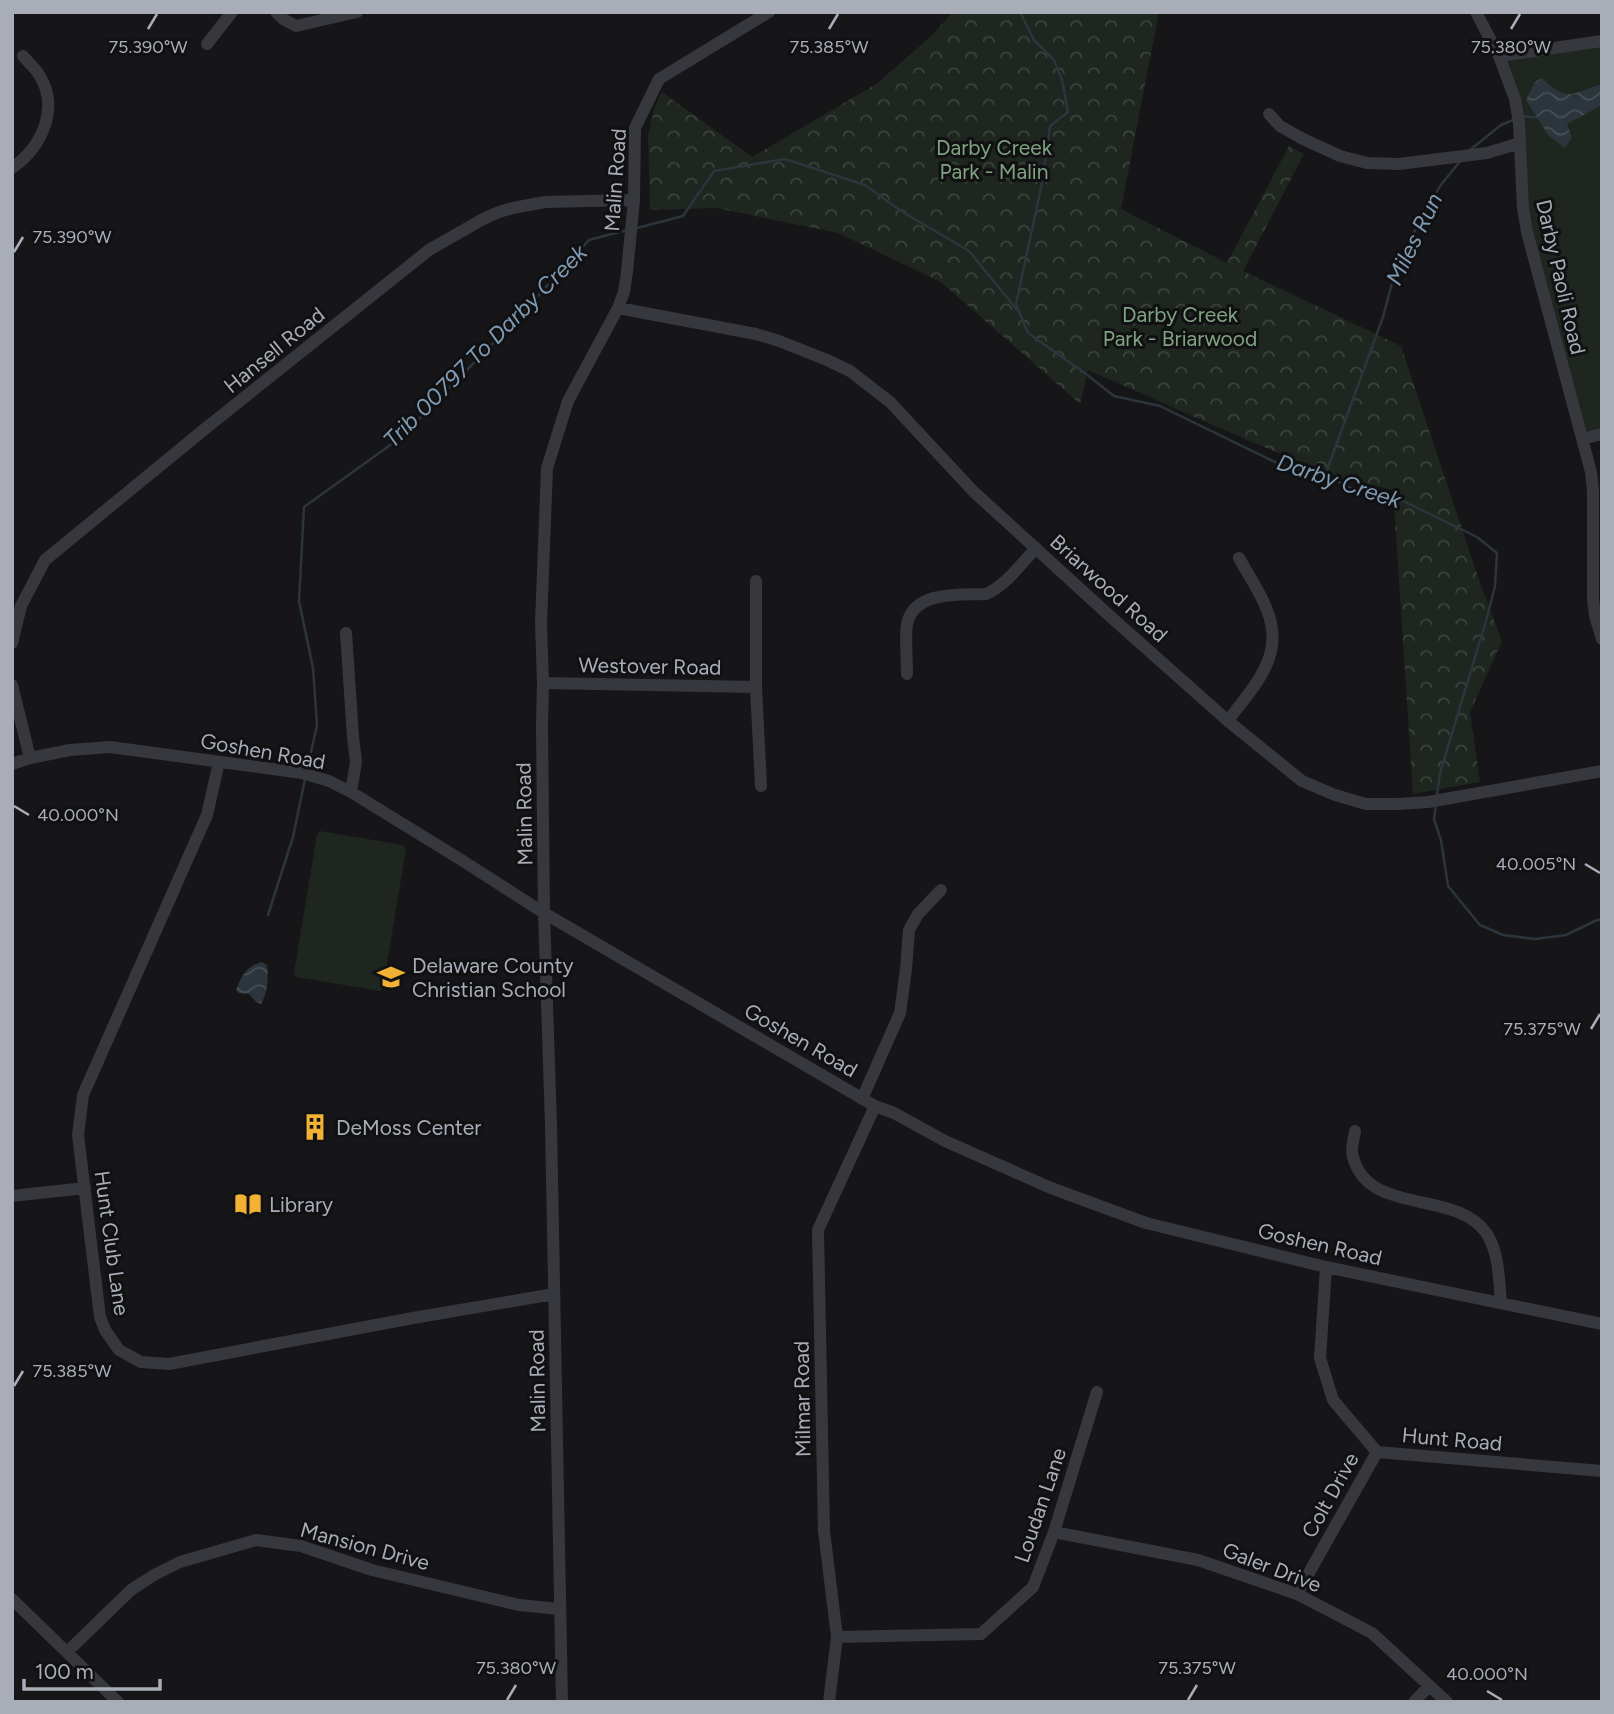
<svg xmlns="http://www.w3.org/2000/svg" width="1614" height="1714" font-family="Figtree,sans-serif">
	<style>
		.grass { fill: #1e261f }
		.forest { fill: url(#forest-crowns) }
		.water { fill: url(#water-waves) }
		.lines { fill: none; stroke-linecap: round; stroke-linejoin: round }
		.stream { stroke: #2c353c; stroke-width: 2.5 }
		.minor { stroke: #37383d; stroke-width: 12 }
		.ticks { fill: none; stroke: #a8adb8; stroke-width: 2.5 }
		.labels { text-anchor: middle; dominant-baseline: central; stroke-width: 6; stroke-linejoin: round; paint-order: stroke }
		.park-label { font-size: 21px; fill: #7fa381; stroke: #111113 }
		.street-label { font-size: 21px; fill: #a8adb8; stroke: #111113 }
		.poi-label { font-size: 21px; fill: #a8adb8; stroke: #111113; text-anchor: start }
		.water-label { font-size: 23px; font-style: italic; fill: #7f9bb3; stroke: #111113 }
		.ticks-label { font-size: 18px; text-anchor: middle; fill: #a8adb8; stroke: #111113; stroke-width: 6; stroke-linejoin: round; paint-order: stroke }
	</style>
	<defs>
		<pattern id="forest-crowns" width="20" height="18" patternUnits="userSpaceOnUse" patternTransform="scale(1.75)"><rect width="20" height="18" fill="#1e261f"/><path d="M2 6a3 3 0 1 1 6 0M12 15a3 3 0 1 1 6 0" fill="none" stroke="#3c433d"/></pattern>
		<pattern id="water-waves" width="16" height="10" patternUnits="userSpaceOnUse" patternTransform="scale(1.75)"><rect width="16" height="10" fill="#2c353c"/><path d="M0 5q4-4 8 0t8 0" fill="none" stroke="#485056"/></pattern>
	</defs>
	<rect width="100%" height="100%" fill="#161618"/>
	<path class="grass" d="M1602,41V432L1583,439L1535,264L1520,143L1499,56Z
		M320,831L403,845L406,849L383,988L380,991L296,977L294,973L317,834Z"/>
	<path class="forest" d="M953,12H1159L1121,209L1227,263L1289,146L1304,154L1243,271L1401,346L1479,580L1502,641L1470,712L1480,782L1413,794L1393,490L1340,478L1249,441L1088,370L1080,404L941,282L838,233L716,208L650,210L648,136L654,109L662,92L752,157L878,83L931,36Z"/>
	<path class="water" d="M1540,79H1543C1568,104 1574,92 1602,84V105L1567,124L1572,138L1565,148L1548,135L1526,100L1535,82Z
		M262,962L267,965C269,978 267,994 261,1004L256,1002L249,994L239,993L236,990C241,977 247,965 262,962Z"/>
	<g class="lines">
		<path class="stream" d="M1020,12L1034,40L1054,60L1062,80L1068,112L1050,126L1042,183L1016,304L1028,333L1086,374L1114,396L1160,406L1283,466L1325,475L1359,492L1403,501L1477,537L1497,553L1495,586L1486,621L1440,773L1437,795
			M1522,116L1540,118
			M1470,150L1501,125L1513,120
			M637,228L683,216L714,171L785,159L865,185L901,211L969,251L1018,311
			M1326,473L1383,317L1398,261L1440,186L1461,160
			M307,770L317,725L313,668L299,601L304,507L400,438L517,319L589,240L627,230
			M1436,805L1434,819L1441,840L1448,886L1480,925L1503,935L1535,939L1566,935L1597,920H1602
			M268,915L293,837L305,779"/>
		<path class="minor" d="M276,12L283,19L296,26L357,12
			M1476,12L1499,56L1515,99L1519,123L1523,208L1527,232L1591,472L1593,491V598L1595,616L1602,639
			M207,44L232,12
			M1499,56L1602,41
			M1269,114L1280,126L1303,139L1340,156L1367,163L1399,164L1487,153L1520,143
			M12,168C42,147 61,107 38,73C34,67 28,62 23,56
			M618,308L756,334L779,341L827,360L850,371L890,402L974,492L1112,618L1228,721L1302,781L1335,795L1366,804H1398L1428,802L1602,771
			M1583,439L1602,434
			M756,581V687L761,786
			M346,633L353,737L356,762L351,792
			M12,643L21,606L45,560L206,428L429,250L483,219L499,212L513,208L545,202L634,200
			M907,674C907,660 905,637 907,624C914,590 961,595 986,594C1006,585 1021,564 1036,548
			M543,683L756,687
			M12,685L30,758
			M1228,721C1238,706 1251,693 1260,677C1289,631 1262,599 1239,558
			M219,762L207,815L83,1095L78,1135L100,1317L105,1330L119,1350L141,1362L169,1364L413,1318L554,1294
			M12,764L30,758L70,750L110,747L302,773L329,781L351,792L463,861L544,913L875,1106L894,1113L945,1141L1051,1188L1146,1223L1326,1267L1602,1324
			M862,1099L900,1013L906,969L909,930L918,914L941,890
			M1355,1131C1354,1139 1350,1150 1353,1157C1369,1217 1456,1188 1487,1234C1499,1253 1499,1280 1501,1302
			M12,1196L85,1188
			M1326,1267L1320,1358L1333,1400L1377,1452L1602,1471
			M1054,1532L1198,1560L1297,1594L1372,1633L1447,1702
			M1297,1594L1377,1452
			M12,1599L118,1702
			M837,1637L981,1634L1033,1587L1054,1532L1097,1392
			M67,1652L131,1590L154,1575L180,1562L256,1540L301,1546L372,1570L519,1605L560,1609
			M562,1702L551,1125L544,913L542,727L543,683L541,623L547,468L568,401L618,308L624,292L627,272L634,200L635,128L659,79L769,12
			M829,1702L837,1637L824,1531L818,1230L875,1106
			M1414,1702L1429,1686"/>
	</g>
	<path class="ticks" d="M148,29L157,14M829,29L838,14M1511,29L1520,14M14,252L23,237M14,806L29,815M1585,864L1600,873M1591,1029L1600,1014M14,1386L23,1371M1487,1691L1502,1700M507,1700L516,1685M1188,1700L1197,1685"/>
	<defs>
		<symbol id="school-bare" viewBox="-9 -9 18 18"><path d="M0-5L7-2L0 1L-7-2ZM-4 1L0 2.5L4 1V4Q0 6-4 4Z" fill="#f2b134" stroke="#111113" stroke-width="2.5" paint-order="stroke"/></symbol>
		<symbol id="building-bare" viewBox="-9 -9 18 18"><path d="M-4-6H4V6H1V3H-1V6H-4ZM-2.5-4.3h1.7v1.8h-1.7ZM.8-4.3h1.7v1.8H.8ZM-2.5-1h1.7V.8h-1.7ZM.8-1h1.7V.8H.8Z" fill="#f2b134" stroke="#111113" stroke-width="2.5" paint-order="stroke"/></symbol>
		<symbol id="library-bare" viewBox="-9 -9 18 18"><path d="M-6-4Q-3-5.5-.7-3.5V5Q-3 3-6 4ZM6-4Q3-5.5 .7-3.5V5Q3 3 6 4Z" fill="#f2b134" stroke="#111113" stroke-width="2.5" paint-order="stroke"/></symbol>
	</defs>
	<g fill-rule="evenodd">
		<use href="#school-bare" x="372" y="958" width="38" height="38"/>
		<use href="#building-bare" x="296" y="1108" width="38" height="38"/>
		<use href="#library-bare" x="229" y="1185" width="38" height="38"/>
	</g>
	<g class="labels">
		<g class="park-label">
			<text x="994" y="147">Darby Creek<tspan x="994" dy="24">Park - Malin</tspan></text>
			<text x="1180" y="314">Darby Creek<tspan x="1180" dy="24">Park - Briarwood</tspan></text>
		</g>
		<g class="street-label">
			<text transform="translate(615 180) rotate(-86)">Malin Road</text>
			<text transform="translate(1561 277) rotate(77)">Darby Paoli Road</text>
			<text transform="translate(274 350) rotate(-39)">Hansell Road</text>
			<text transform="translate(1109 588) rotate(42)">Briarwood Road</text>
			<text transform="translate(650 666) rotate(1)">Westover Road</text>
			<text transform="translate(263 751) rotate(10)">Goshen Road</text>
			<text transform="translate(524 814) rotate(-91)">Malin Road</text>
			<text transform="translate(801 1040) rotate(30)">Goshen Road</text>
			<text transform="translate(112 1243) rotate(82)">Hunt Club Lane</text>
			<text transform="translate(1320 1244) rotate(13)">Goshen Road</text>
			<text transform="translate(537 1381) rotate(-91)">Malin Road</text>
			<text transform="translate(802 1399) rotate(-91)">Milmar Road</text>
			<text transform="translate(1452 1439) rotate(5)">Hunt Road</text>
			<text transform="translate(1330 1495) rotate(-61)">Colt Drive</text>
			<text transform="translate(1040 1505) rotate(-71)">Loudan Lane</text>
			<text transform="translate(365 1546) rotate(15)">Mansion Drive</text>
			<text transform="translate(1272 1567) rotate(21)">Galer Drive</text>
		</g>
		<g class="poi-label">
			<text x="412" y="965">Delaware County<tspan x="412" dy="24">Christian School</tspan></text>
			<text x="336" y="1127">DeMoss Center</text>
			<text x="269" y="1204">Library</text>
		</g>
		<g class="water-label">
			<text transform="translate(1414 239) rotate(-64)">Miles Run</text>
			<text transform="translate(485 346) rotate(-45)">Trib 00797 To Darby Creek</text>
			<text transform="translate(1339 481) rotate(18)">Darby Creek</text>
		</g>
	</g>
	<g class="ticks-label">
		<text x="148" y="53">75.390°W</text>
		<text x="829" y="53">75.385°W</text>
		<text x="1511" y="53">75.380°W</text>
		<text x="72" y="243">75.390°W</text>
		<text x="78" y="821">40.000°N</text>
		<text x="1536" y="870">40.005°N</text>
		<text x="1542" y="1035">75.375°W</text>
		<text x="72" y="1377">75.385°W</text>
		<text x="516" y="1674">75.380°W</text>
		<text x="1197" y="1674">75.375°W</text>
		<text x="1487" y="1680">40.000°N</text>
	</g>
	<rect width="1614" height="1714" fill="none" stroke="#a8adb8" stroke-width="28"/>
	<path d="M24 1679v10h136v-10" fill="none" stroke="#a8adb8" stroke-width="3.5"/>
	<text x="35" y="1679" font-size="21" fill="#a8adb8" stroke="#111113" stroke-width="5" paint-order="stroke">100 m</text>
</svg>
